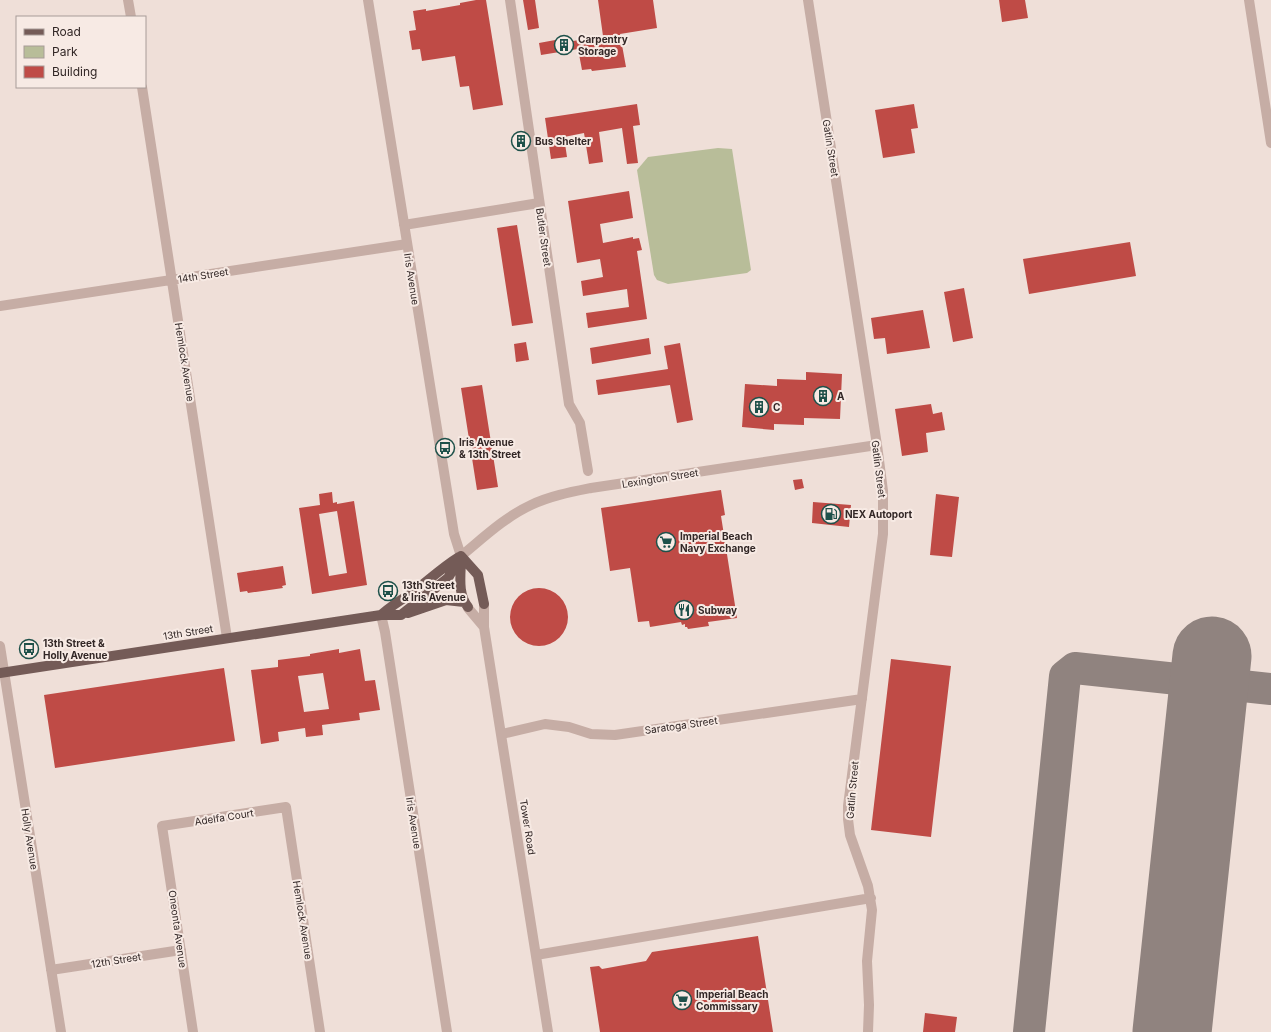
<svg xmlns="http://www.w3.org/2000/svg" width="1271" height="1032" font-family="Inter,sans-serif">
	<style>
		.green { fill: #b8bd99 }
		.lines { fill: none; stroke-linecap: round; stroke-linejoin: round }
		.taxiway { stroke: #90837f; stroke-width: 32 }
		.runway { stroke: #90837f; stroke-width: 79 }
		.building { fill: #bf4b46; fill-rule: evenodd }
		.minor { stroke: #c6ada5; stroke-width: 10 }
		.major { stroke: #745b57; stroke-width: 10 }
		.labels { text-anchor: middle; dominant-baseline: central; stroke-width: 4; stroke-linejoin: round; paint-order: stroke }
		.poi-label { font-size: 10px; font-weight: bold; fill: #322726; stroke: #f7eae4; text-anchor: start }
		.street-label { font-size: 10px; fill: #322726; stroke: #f7eae4 }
	</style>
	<rect width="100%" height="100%" fill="#efdfd8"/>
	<path class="green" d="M718,148L732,149L751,270L747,273L668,284L657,280L654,275L637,170L648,157Z"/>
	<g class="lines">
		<path class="taxiway" d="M1029,1032L1065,676L1075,668L1271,689"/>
		<path class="runway" d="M1172,1032L1212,656"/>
	</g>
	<path class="building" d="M476,0H486L503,105L473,110L469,86L460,87L455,56L422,61L420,49L412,50L409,31L416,30L413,11L426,9V11L460,5V3Z
		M523,0H535L539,28L528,30Z
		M598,0H653L657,28L620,34L626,67L592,71L591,69L582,70L578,49L541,55L539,43L566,38L567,42L603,36Z
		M999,0H1025L1028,18L1002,22Z
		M637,104L640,125L633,126L638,163L627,164L622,128L599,132L603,162L589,164L584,133L564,137L567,157L551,159L545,118Z
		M914,104L918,128L911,129L915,153L883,158L875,110Z
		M629,191L633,218L600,224L603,243L633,237V239L639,238L642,250L637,251L647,319L588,328L586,313L629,307L627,289L583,296L581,281L603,277L600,259L577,263L568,201Z
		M517,225L533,323L512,326L497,228Z
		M1130,242L1136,276L1029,294L1023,259Z
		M964,288L973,338L953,342L944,292Z
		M923,310L930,348L887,354L885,338L874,339L871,318Z
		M649,338L651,354L592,364L590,348Z
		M526,342L529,360L516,362L514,344Z
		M680,343L693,420L677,423L670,385L598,395L596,380L668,369L664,346Z
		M806,372L842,374L840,419L804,418V425L774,424V430L742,427L745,384L777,386V379L806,380Z
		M482,385L498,487L477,490L461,388Z
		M931,404L933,414L942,412L945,430L926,433L928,452L902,456L895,409Z
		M802,479L804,488L795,490L793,480Z
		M721,490L725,515L721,516L737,618L708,622L709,626L688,629L687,627H685V624L682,625L681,622L650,627L649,621L638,622L630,568L610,571L601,508Z
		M332,492L333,503L337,502V504L354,501L367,585L312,594L299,508L320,505L319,494ZM337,511L347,573L329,576L319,514Z
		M936,494L959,497L952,557L930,555Z
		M813,502L851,505L849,527L812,523Z
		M283,566L286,585L282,586L283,588L248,593L247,591L240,592L237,573Z
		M510 617a29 29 0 1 1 58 0a29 29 0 1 1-58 0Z
		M339,649V653L360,649L365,681L375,680L380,710L359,713L360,720L322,725L323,735L306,737L305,728L278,732L279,741L261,744L251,670L278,667V660L310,656V654ZM323,673L329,709L304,712L298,676Z
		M891,659L951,666L931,837L871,830Z
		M224,668L235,741L55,768L44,695Z
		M758,936L773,1032H600L590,967L599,966L602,969L646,961L652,952Z
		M925,1013L957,1017L955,1032H923Z"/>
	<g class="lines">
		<path class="minor" d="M128,0L131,17
			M368,0L454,534L461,556C483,538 505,517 531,505C550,496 571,492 591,488L877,445
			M510,0L569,404L580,423L588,471
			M808,0L877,445L883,491V534L848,806V819L850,835L868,886L872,910L867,961L869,1005L868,1032
			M1249,0L1271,143
			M142,87L227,638
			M404,225L539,203
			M0,306L407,244
			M484,604V627L548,1032
			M468,608L484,627
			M381,615L385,632L447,1032
			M0,646L61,1032
			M502,734L545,724L569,727L591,734L615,735L862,699
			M536,955L871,898
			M51,970L181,950
			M193,1032L162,826L286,807L320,1032"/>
		<path class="major" d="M461,556L478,575L484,604
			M461,558C461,574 457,594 468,607
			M408,613L446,600L464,602
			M381,615C390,607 399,601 409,595C426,583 441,568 459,557
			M0,673L381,615H401L448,578L461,556"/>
	</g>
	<defs>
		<symbol id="building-ring" viewBox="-11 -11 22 22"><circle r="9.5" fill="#f7eae4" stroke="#1e514a" stroke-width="1.5"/><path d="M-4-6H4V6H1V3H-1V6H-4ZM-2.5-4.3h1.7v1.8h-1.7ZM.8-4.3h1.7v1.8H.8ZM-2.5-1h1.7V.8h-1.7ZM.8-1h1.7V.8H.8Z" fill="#1e514a"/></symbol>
		<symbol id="bus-ring" viewBox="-11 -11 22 22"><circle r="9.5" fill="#f7eae4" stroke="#1e514a" stroke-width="1.5"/><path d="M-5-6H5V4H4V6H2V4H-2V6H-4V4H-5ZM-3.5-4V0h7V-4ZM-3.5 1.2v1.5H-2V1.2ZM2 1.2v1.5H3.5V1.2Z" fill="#1e514a"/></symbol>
		<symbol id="fuel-ring" viewBox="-11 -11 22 22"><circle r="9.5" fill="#f7eae4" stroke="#1e514a" stroke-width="1.5"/><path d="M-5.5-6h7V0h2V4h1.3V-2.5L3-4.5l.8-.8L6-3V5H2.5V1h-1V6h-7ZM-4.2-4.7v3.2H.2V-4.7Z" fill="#1e514a"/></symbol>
		<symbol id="supermarket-ring" viewBox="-11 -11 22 22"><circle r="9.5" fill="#f7eae4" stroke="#1e514a" stroke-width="1.5"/><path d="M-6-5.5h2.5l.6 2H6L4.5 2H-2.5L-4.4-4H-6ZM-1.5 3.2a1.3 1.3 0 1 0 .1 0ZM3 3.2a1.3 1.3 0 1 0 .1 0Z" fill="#1e514a"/></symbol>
		<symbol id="restaurant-ring" viewBox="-11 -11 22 22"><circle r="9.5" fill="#f7eae4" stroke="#1e514a" stroke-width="1.5"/><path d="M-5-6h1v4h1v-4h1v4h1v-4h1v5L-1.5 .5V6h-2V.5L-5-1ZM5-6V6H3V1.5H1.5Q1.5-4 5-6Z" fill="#1e514a"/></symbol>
	</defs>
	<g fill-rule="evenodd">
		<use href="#building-ring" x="553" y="34" width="22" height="22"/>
		<use href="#building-ring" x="510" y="130" width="22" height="22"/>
		<use href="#building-ring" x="812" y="385" width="22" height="22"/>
		<use href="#building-ring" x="748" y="396" width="22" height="22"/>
		<use href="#bus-ring" x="434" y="437" width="22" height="22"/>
		<use href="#fuel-ring" x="820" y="503" width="22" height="22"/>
		<use href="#supermarket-ring" x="655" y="531" width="22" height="22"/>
		<use href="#bus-ring" x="377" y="580" width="22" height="22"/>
		<use href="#restaurant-ring" x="673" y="599" width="22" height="22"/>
		<use href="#bus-ring" x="18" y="638" width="22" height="22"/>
		<use href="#supermarket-ring" x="671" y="989" width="22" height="22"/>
	</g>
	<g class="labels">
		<g class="poi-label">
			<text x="578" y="39">Carpentry<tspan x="578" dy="12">Storage</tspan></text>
			<text x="535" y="141">Bus Shelter</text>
			<text x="837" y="396">A</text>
			<text x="773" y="407">C</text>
			<text x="459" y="442">Iris Avenue<tspan x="459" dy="12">&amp; 13th Street</tspan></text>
			<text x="845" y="514">NEX Autoport</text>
			<text x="680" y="536">Imperial Beach<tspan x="680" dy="12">Navy Exchange</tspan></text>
			<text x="402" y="585">13th Street<tspan x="402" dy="12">&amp; Iris Avenue</tspan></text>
			<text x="698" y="610">Subway</text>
			<text x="43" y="643">13th Street &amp;<tspan x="43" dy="12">Holly Avenue</tspan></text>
			<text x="696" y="994">Imperial Beach<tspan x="696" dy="12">Commissary</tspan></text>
		</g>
		<g class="street-label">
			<text transform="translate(831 148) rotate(81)">Gatlin Street</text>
			<text transform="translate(544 237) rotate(82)">Butler Street</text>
			<text transform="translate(203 275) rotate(-9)">14th Street</text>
			<text transform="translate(412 279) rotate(81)">Iris Avenue</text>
			<text transform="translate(185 362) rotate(81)">Hemlock Avenue</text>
			<text transform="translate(879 469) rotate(83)">Gatlin Street</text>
			<text transform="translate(660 478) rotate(-9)">Lexington Street</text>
			<text transform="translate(188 632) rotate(-9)">13th Street</text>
			<text transform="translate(681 725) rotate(-8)">Saratoga Street</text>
			<text transform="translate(852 790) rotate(-85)">Gatlin Street</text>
			<text transform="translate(224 817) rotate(-9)">Adelfa Court</text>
			<text transform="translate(414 823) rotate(81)">Iris Avenue</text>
			<text transform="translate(528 827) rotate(81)">Tower Road</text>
			<text transform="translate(30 839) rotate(81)">Holly Avenue</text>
			<text transform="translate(303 920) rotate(81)">Hemlock Avenue</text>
			<text transform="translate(178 929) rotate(82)">Oneonta Avenue</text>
			<text transform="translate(116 960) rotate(-9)">12th Street</text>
		</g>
	</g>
	<rect x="16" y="16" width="130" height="72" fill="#f7eae4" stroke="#a89c98"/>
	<rect x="24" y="29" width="20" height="6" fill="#745b57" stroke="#a89c98"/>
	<text x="52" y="36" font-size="12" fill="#322726">Road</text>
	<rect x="24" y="46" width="20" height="12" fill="#b8bd99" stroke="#a89c98"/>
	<text x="52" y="56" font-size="12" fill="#322726">Park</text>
	<rect x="24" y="66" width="20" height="12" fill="#bf4b46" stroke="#a89c98"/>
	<text x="52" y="76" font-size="12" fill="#322726">Building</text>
</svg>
